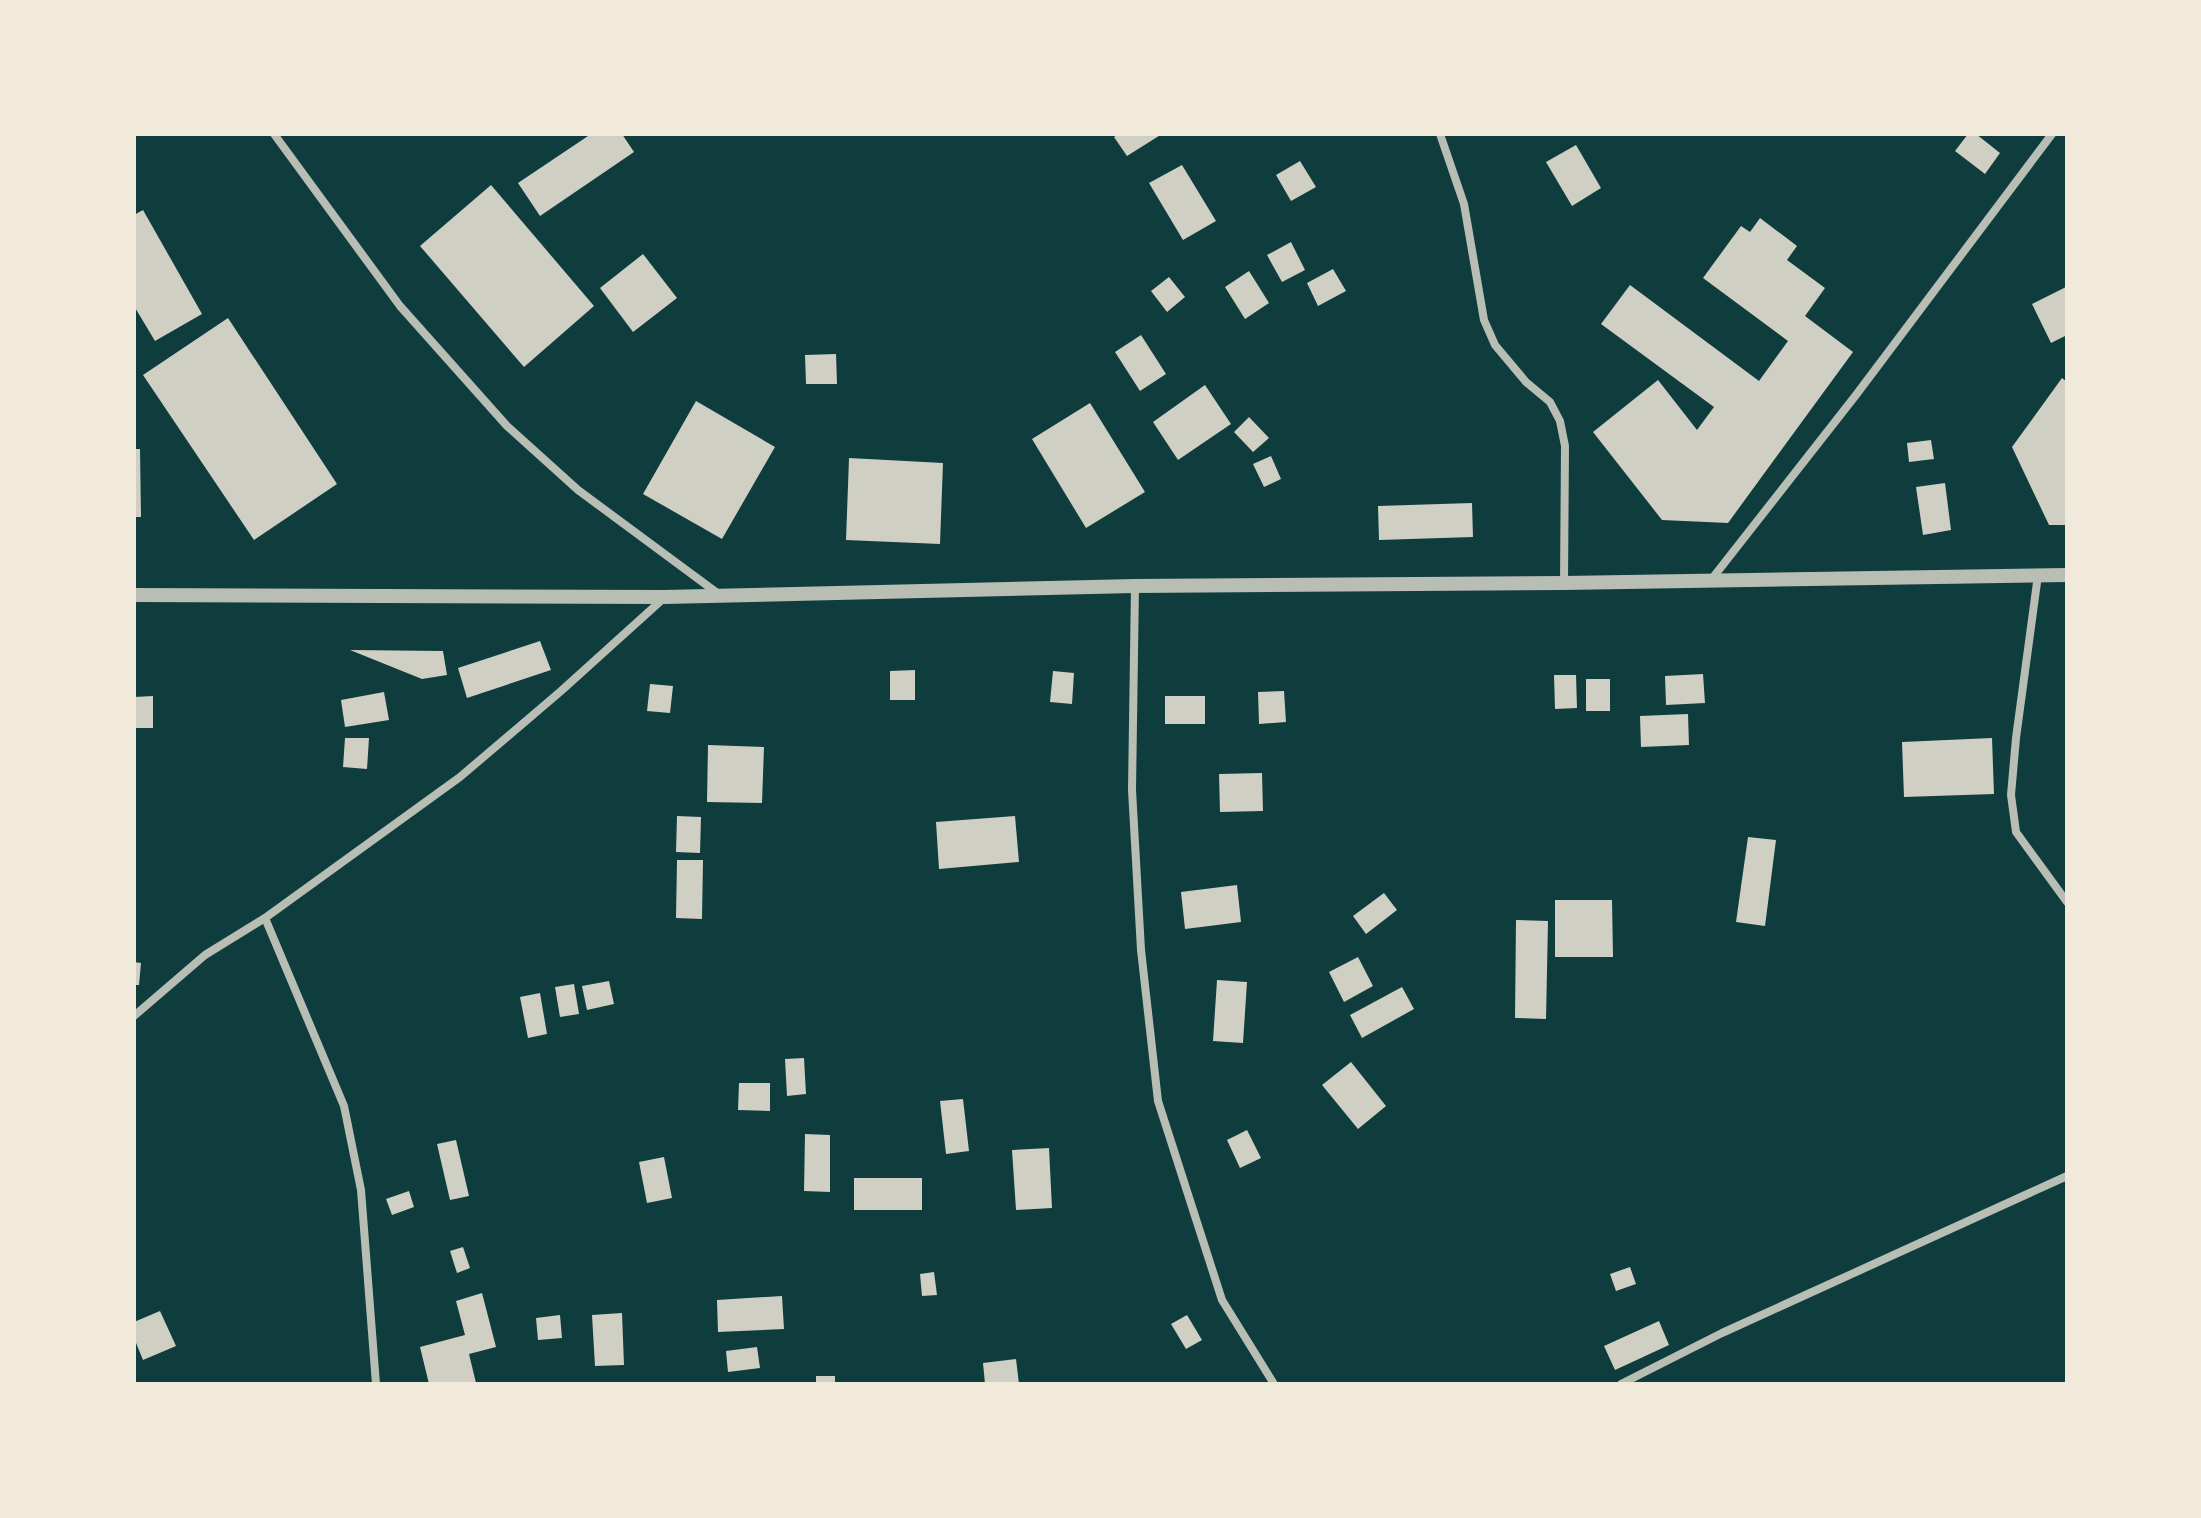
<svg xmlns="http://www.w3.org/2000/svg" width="2201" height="1518" font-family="Raleway,sans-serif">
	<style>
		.building { fill: #cfcfc3 }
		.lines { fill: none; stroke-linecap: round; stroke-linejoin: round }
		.minor { stroke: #b8beb3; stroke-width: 8 }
		.tertiary { stroke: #b8beb3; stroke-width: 14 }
	</style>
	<rect width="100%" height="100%" fill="#0f3d3e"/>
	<path class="building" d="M591,134H622L634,152L540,216L518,183Z
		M1119,134H1162L1127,156L1114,137Z
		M1968,134H1976L2000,153L1985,174L1955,151Z
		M1576,145L1601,188L1572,206L1546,162Z
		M1300,161L1316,187L1291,201L1276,175Z
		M1182,165L1216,221L1183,240L1149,183Z
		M491,185L594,306L524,367L420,246Z
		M143,210L202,314L155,341L134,306V215Z
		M1760,218L1797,246L1787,260L1825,288L1805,316L1853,352L1728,523L1662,520L1593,432L1658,380L1697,430L1714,407L1601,324L1630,285L1759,381L1788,341L1703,278L1741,226L1750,232Z
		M1291,242L1305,270L1282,282L1267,255Z
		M643,254L677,298L633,332L600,288Z
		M1333,269L1346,291L1318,306L1307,283Z
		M1249,271L1269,303L1245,319L1225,287Z
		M1169,277L1185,297L1167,312L1151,291Z
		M2066,287L2067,335L2051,343L2032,304Z
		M228,318L337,484L254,540L143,375Z
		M1141,335L1166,374L1140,391L1115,352Z
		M836,354L837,384H806L805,355Z
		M2062,378L2067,382V525H2049L2012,447Z
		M1205,385L1231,424L1178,460L1153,422Z
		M696,401L775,447L722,539L643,494Z
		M1090,403L1145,492L1086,528L1032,439Z
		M1249,417L1269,438L1253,452L1234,432Z
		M1931,440L1934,459L1909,462L1907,443Z
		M134,449H140L141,517H134Z
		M1271,456L1281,479L1264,487L1253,464Z
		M849,458L943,463L940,544L846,540Z
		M1945,483L1951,530L1923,535L1916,487Z
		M1472,503L1473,537L1379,540L1378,506Z
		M540,641L551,670L467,698L458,668Z
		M350,650L443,651L447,675L422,679Z
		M915,670V700H890V671Z
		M1053,671L1074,673L1072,704L1050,702Z
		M1703,674L1705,703L1666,705L1665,676Z
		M1554,675H1576L1577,708L1555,709Z
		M1586,679H1610V711H1586Z
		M650,684L673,686L670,713L647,711Z
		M1284,691L1286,722L1259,724L1258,692Z
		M384,692L389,720L345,727L341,700Z
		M153,696V728H134V697Z
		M1165,696H1205V724H1165Z
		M1688,714L1689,745L1641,747L1640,716Z
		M345,738H369L367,769L343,767Z
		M1992,738L1994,794L1904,797L1902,742Z
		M708,745L764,747L762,803L707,802Z
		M1262,773L1263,811L1220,812L1219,774Z
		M677,816L701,817L700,853L676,852Z
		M1015,816L1019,862L939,869L936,822Z
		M1748,837L1776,840L1765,926L1736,922Z
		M677,860H703L702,919L676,918Z
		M1237,885L1241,922L1185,929L1181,892Z
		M1384,893L1397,910L1366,934L1353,916Z
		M1555,900H1612L1613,957H1555Z
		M1516,920L1548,921L1546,1019L1515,1018Z
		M1358,957L1373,986L1344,1002L1329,972Z
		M134,962L141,963L139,985H134Z
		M1217,980L1247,982L1243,1043L1213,1041Z
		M609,981L614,1004L587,1010L582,986Z
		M574,984L579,1014L560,1017L555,987Z
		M1402,987L1414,1009L1362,1038L1350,1015Z
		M540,993L547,1034L528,1038L520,997Z
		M804,1058L806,1094L787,1096L785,1059Z
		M1351,1062L1386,1106L1358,1129L1322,1085Z
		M739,1083H770V1111L738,1110Z
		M963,1099L969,1151L946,1154L940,1101Z
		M1247,1130L1261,1158L1240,1168L1227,1140Z
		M805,1134L830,1135V1192L804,1191Z
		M456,1140L469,1196L450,1200L437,1144Z
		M1049,1148L1052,1208L1016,1210L1012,1150Z
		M664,1157L672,1198L647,1203L639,1162Z
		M854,1178H922V1210H854Z
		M409,1191L414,1207L392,1215L386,1199Z
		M463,1247L470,1268L457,1273L450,1251Z
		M1630,1267L1636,1284L1616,1291L1610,1274Z
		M934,1272L937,1295L922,1296L920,1274Z
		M482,1293L496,1347L469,1354L476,1383L429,1384L420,1347L465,1335L456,1301Z
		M782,1296L784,1329L718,1332L717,1300Z
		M160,1311L176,1346L143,1360L134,1338V1322Z
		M622,1313L624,1365L595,1366L592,1315Z
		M560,1315L562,1338L538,1340L536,1318Z
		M1187,1315L1202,1340L1186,1349L1171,1324Z
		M1659,1321L1669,1345L1615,1370L1604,1346Z
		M757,1347L760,1368L728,1372L726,1351Z
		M1016,1359L1019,1384H985L983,1363Z
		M816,1376H835V1384H816Z"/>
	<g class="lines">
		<path class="minor" d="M274,134L400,306L507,426L578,490L720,595
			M1440,134L1464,204L1484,320L1495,345L1526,382L1550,402L1560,421L1565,446L1564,583
			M2038,575L2016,738L2011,795L2016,832L2067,902
			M1711,580L1856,395L2052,134
			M1135,586L1132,790L1141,950L1158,1101L1222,1300L1274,1384
			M265,918L344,1106L361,1190L376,1384
			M134,1016L205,955L265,918L460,777L561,691L664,598
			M1621,1384L1722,1333L2067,1176"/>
		<path class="tertiary" d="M134,595L664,597L1135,586L1564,583L2067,575"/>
	</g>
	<rect width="2201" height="1518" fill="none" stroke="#f1e9da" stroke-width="272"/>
</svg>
